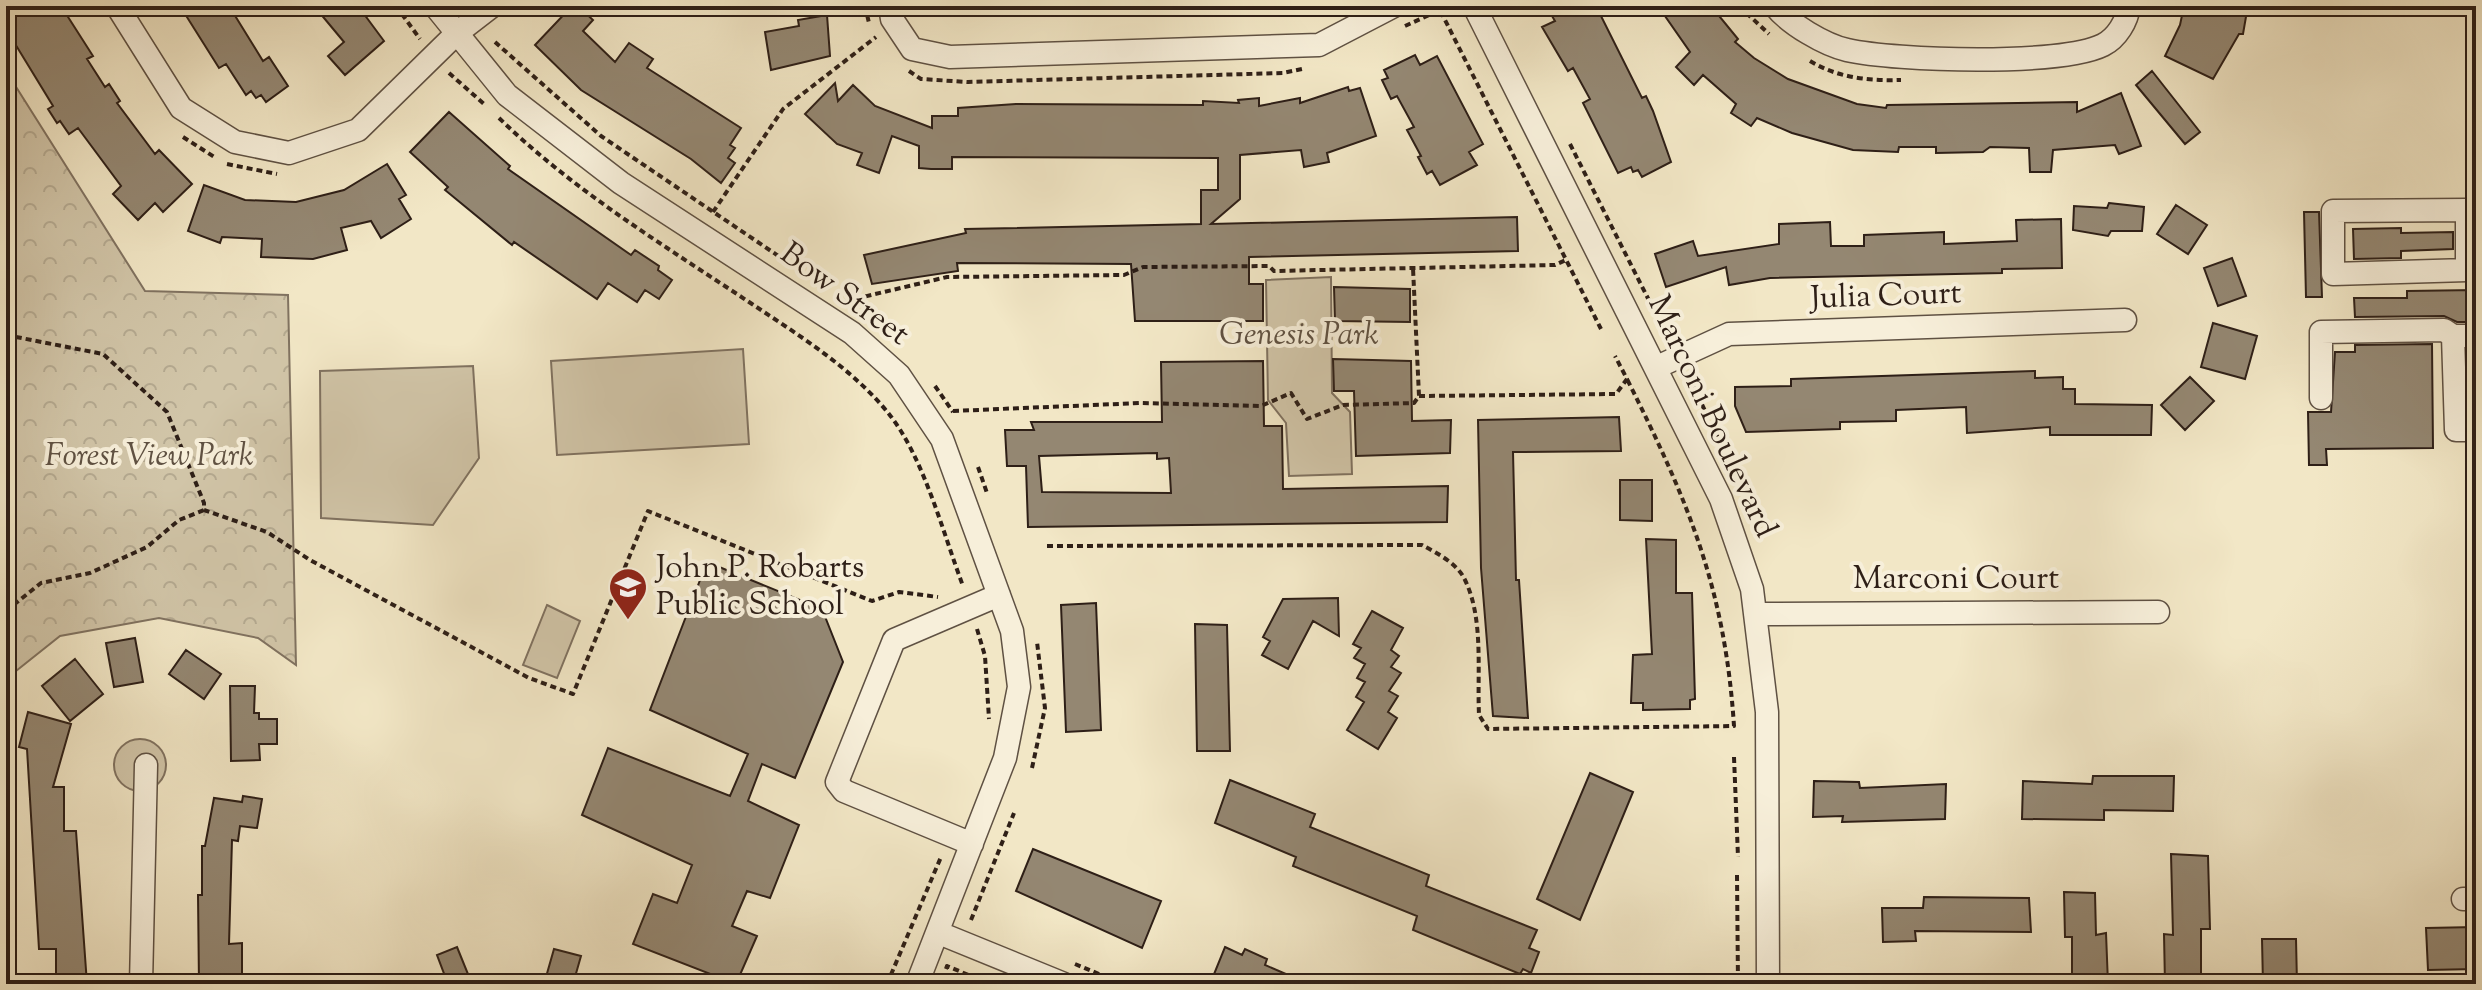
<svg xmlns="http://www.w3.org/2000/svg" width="2482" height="990" font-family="'Sorts Mill Goudy',serif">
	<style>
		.green { fill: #d1c5a8; stroke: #807260; stroke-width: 2 }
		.forest { fill: url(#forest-crowns); stroke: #807260; stroke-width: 2 }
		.building { fill: #948772; stroke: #2e1f17; stroke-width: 2; fill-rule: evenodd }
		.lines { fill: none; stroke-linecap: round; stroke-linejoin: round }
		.minor-casing { stroke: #5f5143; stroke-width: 25 }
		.path { stroke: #2e1f17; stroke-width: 4; stroke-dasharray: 6 4; stroke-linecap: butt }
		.minor { stroke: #f7efda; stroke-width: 22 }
		.labels { text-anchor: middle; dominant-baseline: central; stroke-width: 8; stroke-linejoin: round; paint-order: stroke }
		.street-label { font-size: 32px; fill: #2e1f17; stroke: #f7efda }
		.park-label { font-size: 32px; font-style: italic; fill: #5f5142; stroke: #f7efda }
		.poi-label { font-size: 32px; fill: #2e1f17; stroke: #f7efda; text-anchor: start }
	</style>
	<defs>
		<pattern id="forest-crowns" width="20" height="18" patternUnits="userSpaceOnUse" patternTransform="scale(2)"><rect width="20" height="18" fill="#d1c5a8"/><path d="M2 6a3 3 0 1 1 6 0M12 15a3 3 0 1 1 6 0" fill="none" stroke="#b4a990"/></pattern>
	</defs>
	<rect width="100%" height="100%" fill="#f2e7c6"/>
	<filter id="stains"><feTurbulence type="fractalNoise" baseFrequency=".0025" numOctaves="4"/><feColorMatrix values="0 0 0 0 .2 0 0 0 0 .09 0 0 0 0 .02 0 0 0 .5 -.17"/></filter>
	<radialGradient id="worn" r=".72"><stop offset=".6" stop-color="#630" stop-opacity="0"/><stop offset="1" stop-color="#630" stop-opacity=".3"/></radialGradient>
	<path class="green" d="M1331,277L1332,393L1350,412L1352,474L1289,476L1286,423L1268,400L1266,280Z
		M743,349L749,444L557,455L551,361Z
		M473,366L479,458L433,525L321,518L320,371Z
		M547,605L580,621L557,678L523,665Z
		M114 765a26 26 0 1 1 52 0a26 26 0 1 1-52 0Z"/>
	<path class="forest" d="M6,71L145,291L288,295L296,665L258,638L159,618L60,636L6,679Z"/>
	<path class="building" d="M6,6H61L93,56L87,59L105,87L109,84L120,101L117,103L155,154L159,150L192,184L163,212L155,203L138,220L113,194L121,186L78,128L69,134L60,121L57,123L48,109L53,106L6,29Z
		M180,6H229L263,61L269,57L288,86L266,102L261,95L256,98L251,91L246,95L226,64L219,68Z
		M314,6H358L384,41L345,75L328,56L344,42Z
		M572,6H578L593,20L583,31L615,62L629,43L653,59L647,68L741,128L730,145L735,148L728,158L735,163L721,183L691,159L581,90L535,45Z
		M1559,6H1596L1642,98L1646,96L1653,111L1671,162L1642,177L1638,170L1633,172L1631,167L1618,173L1583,103L1590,99L1573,68L1568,71L1542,27L1555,21L1549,11Z
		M1658,6H1711L1738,39L1735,42L1754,58L1788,79L1857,104L1886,108L1887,105L2077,102V112L2121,93L2141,146L2119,154L2115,145L2053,150L2051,172H2030L2029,148L1990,147L1983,152L1936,153V147H1899L1898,152L1853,150L1792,133L1757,118L1751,126L1731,113L1736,104L1703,75L1694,85L1676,67L1690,52Z
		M2184,6H2223L2247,11L2243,34H2239L2213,79L2165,56L2180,25Z
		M827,15L830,56L771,70L765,32L799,26L798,20Z
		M1415,55L1420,65L1437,56L1483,144L1469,152L1477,165L1440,185L1432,171L1427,174L1418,157L1421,156L1407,130L1414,127L1397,96L1391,99L1382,80L1388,78L1384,70Z
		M2152,71L2200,132L2185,144L2136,85Z
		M835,83L838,101L853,85L875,106L932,128V116H958V108L1016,104L1203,105V101L1239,103L1238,100L1259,98V106L1300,98V103L1348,87L1349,91L1360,88L1376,136L1327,153L1329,162L1304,167L1301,150L1240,155V199L1211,224L1517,217L1518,251L1249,257V284H1263V321H1135L1131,264L957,263L958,271L872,284L864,255L966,233L965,229L1201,224V190H1218V158L952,157V169H931L919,168V146L892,136L879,173L857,165L862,153L837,144L805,114Z
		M449,112L510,166L508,169L631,255L635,250L659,266L658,270L672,280L659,299L645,290L637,302L608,283L597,299L514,242L512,245L445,190L448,187L410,152Z
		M387,164L406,195L399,199L411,219L381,238L371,221L341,228L347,250L313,259L261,257L262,239L222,237L220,243L188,231L204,185L245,200L296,202L344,190Z
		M2109,203L2144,207L2142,231H2111L2108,236L2073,230L2074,206L2107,208Z
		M2176,205L2207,225L2188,254L2157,234Z
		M2304,212H2319L2322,297H2306Z
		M2061,219L2062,268L2002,269V273L1770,278L1729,285L1726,267L1666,287L1655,254L1693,241L1698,256L1779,244V224L1830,222L1831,246H1864V235L1944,232V244L2017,241L2016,220Z
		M2401,228V233L2453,232V249L2401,251V258L2354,259L2353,229Z
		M2232,258L2246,296L2218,306L2204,268Z
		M1334,287L1410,289V322L1335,321Z
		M2476,290V322H2457L2444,316L2355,317L2354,298H2407V291Z
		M2213,323L2257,336L2245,379L2201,367Z
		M2432,344L2433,448L2326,449L2327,465H2309L2308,412H2331L2335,352H2355V345Z
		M1333,359L1411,361L1412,421L1451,420L1450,453L1356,456L1354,391H1334Z
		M1263,361L1264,426H1282L1283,489L1448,486L1447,522L1028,527L1026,466H1007L1005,430H1034L1031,422H1162L1161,362ZM1157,453V459L1169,458L1171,493L1042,492L1039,456Z
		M2035,371V378L2063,377V389H2075V404L2152,405L2151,435H2050V427L1967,433L1966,407L1896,410V421L1840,422V429L1746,432L1735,406V387L1791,386V379Z
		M2190,377L2214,401L2185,430L2161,405Z
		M1619,417L1621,451L1513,452L1516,580H1519L1528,718L1493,716L1481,568L1478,420Z
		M1620,480H1652V521L1620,520Z
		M1646,539L1676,540V593H1692L1695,699L1690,700V709L1643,710V703H1631L1633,655L1652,654Z
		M707,562L822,609L843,662L795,778L762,764L748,801L799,825L770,898L747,891L732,926L757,936L736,984L633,944L653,894L677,903L692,865L582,815L608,748L730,796L748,754L650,710Z
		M1338,598L1339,636L1313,621L1288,669L1262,655L1270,641L1263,637L1283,599Z
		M1096,603L1101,730L1066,732L1061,605Z
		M1372,611L1403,628L1391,650L1399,656L1391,667L1401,673L1389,691L1398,696L1388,712L1397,718L1378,749L1347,730L1364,702L1356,697L1365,682L1357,678L1365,664L1354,658L1361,648L1353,644Z
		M1195,624L1227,625L1230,751H1197Z
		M135,638L143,682L114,687L106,643Z
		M186,650L221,674L204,699L169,674Z
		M75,659L103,694L70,721L42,686Z
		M230,686H255L254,713H259V719H277V744H259L260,760L231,761Z
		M28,712L71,724L53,787H64V831H76L87,984H56V949H39L27,749L19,747Z
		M1590,773L1633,792L1580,920L1537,899Z
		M2093,776H2174L2173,811L2104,810V820L2022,819L2023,781L2092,784Z
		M1230,780L1315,814L1310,827L1429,875L1426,886L1537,930L1529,948L1539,952L1531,973L1523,969L1520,974L1413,930L1417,916L1293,866L1296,857L1215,823Z
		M1814,781L1859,782L1860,788L1946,784L1945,819L1842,822L1843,816L1813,817Z
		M243,796L262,799L257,828L240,826L238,841L232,840L229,944L242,943V974L230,975V983L199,984L198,895H202V846H205L214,798L242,802Z
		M1033,849L1161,901L1142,948L1016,891Z
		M2171,854L2208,856L2210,929H2201V984H2165L2164,934L2173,935Z
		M2064,892L2095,893L2096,935L2106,933L2108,984H2072V937H2065Z
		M1924,897L2029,898L2031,932L1915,931L1916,941L1883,942L1882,908H1923Z
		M2476,927V969L2428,970L2426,928Z
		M2262,939H2296L2297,984H2263Z
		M457,947L470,979L448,984L437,955Z
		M1225,947L1242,955L1245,949L1267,959L1265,965L1309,984H1210Z
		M554,949L581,956L573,984H544Z"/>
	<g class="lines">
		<defs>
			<path id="minor" d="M117,6L181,108L235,142L289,153L358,130L457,33L492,6
				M435,6L507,95L621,183L852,333L899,375L942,439L1012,631L1019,687L1005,758L917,984
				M890,6L892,19L912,49L950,57L1319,45L1394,6
				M1474,6L1721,499L1752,589L1767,712L1768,984
				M1775,6C1789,24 1825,45 1847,50C1896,61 2061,66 2103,45C2117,38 2127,21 2129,6
				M2467,270V210L2333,211V274L2467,270H2476
				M2476,336H2453L2456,430H2476
				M1657,367L1729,334L2125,320
				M2321,398V332L2444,330L2453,336
				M1755,614L2158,612
				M972,844L844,791L837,782L894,640L999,595
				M2463,899H2476
				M939,933L1064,984
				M141,984L146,765"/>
		</defs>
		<use href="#minor" class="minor-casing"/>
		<path class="path" d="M396,6L420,39
			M865,6L869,23
			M1739,6L1769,34
			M1405,26L1440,10L1601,329
			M495,42L601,136L808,276
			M1810,61C1838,78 1869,81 1901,80
			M909,71L921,79L968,82L1283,73L1302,69
			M449,73L484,104
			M499,118C574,191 665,246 752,304C800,336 853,369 889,414C924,458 943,533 963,586
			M183,137L216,158
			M1570,144L1668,338
			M227,164L277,174
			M713,212L783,109L876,37
			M846,301L947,277L1124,275L1143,267L1269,266L1274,271L1555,265L1566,260
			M6,335L103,354L167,412L204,503V510L267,532L310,560L529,678L573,694L648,511L872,601L899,592L938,597
			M1689,377L1735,474
			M935,386L953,412
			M1419,396L1616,394L1627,379L1615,356
			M953,411L1141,403L1261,406L1291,393L1307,419L1343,405L1414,403L1419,396L1413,268
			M978,467L987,493
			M1047,546L1422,545C1437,553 1458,564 1465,580C1484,619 1477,672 1479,715L1488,729L1734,726C1725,588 1688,501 1627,379
			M6,611L41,583L90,573L147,547L179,520L204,510
			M977,629L985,656L989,719
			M1734,757L1738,857
			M1032,768L1045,708L1037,642
			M1737,875L1738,984
			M971,920L1014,813
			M1075,964L1123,984
			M946,969L947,966L990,984
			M887,984L941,857"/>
		<use href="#minor" class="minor"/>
	</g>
	<defs>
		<symbol id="school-pin" viewBox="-11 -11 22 30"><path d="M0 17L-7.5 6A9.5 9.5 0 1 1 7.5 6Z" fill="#8f2418" stroke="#f7efda"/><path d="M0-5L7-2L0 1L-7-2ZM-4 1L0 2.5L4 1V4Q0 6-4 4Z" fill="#fff"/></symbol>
	</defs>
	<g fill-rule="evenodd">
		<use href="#school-pin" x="606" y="565" width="44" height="60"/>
	</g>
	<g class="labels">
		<g class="street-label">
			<text transform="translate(844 295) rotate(36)">Bow Street</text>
			<text transform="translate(1886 297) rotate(-2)">Julia Court</text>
			<text transform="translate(1711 417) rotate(65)">Marconi Boulevard</text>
			<text x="1956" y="580">Marconi Court</text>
		</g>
		<g class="park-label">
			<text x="1299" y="336">Genesis Park</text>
			<text x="149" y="457">Forest View Park</text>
		</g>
		<g class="poi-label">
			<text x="656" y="569">John P. Robarts<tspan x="656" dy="37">Public School</tspan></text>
		</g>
	</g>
	<rect width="2482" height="990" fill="none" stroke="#f2e7c6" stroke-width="32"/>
	<rect x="8" y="8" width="2466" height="974" fill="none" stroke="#2e1f17" stroke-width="4"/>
	<rect x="16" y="16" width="2450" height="958" fill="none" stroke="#2e1f17" stroke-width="2"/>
	<rect width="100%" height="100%" filter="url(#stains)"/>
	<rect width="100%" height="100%" fill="url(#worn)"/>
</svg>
